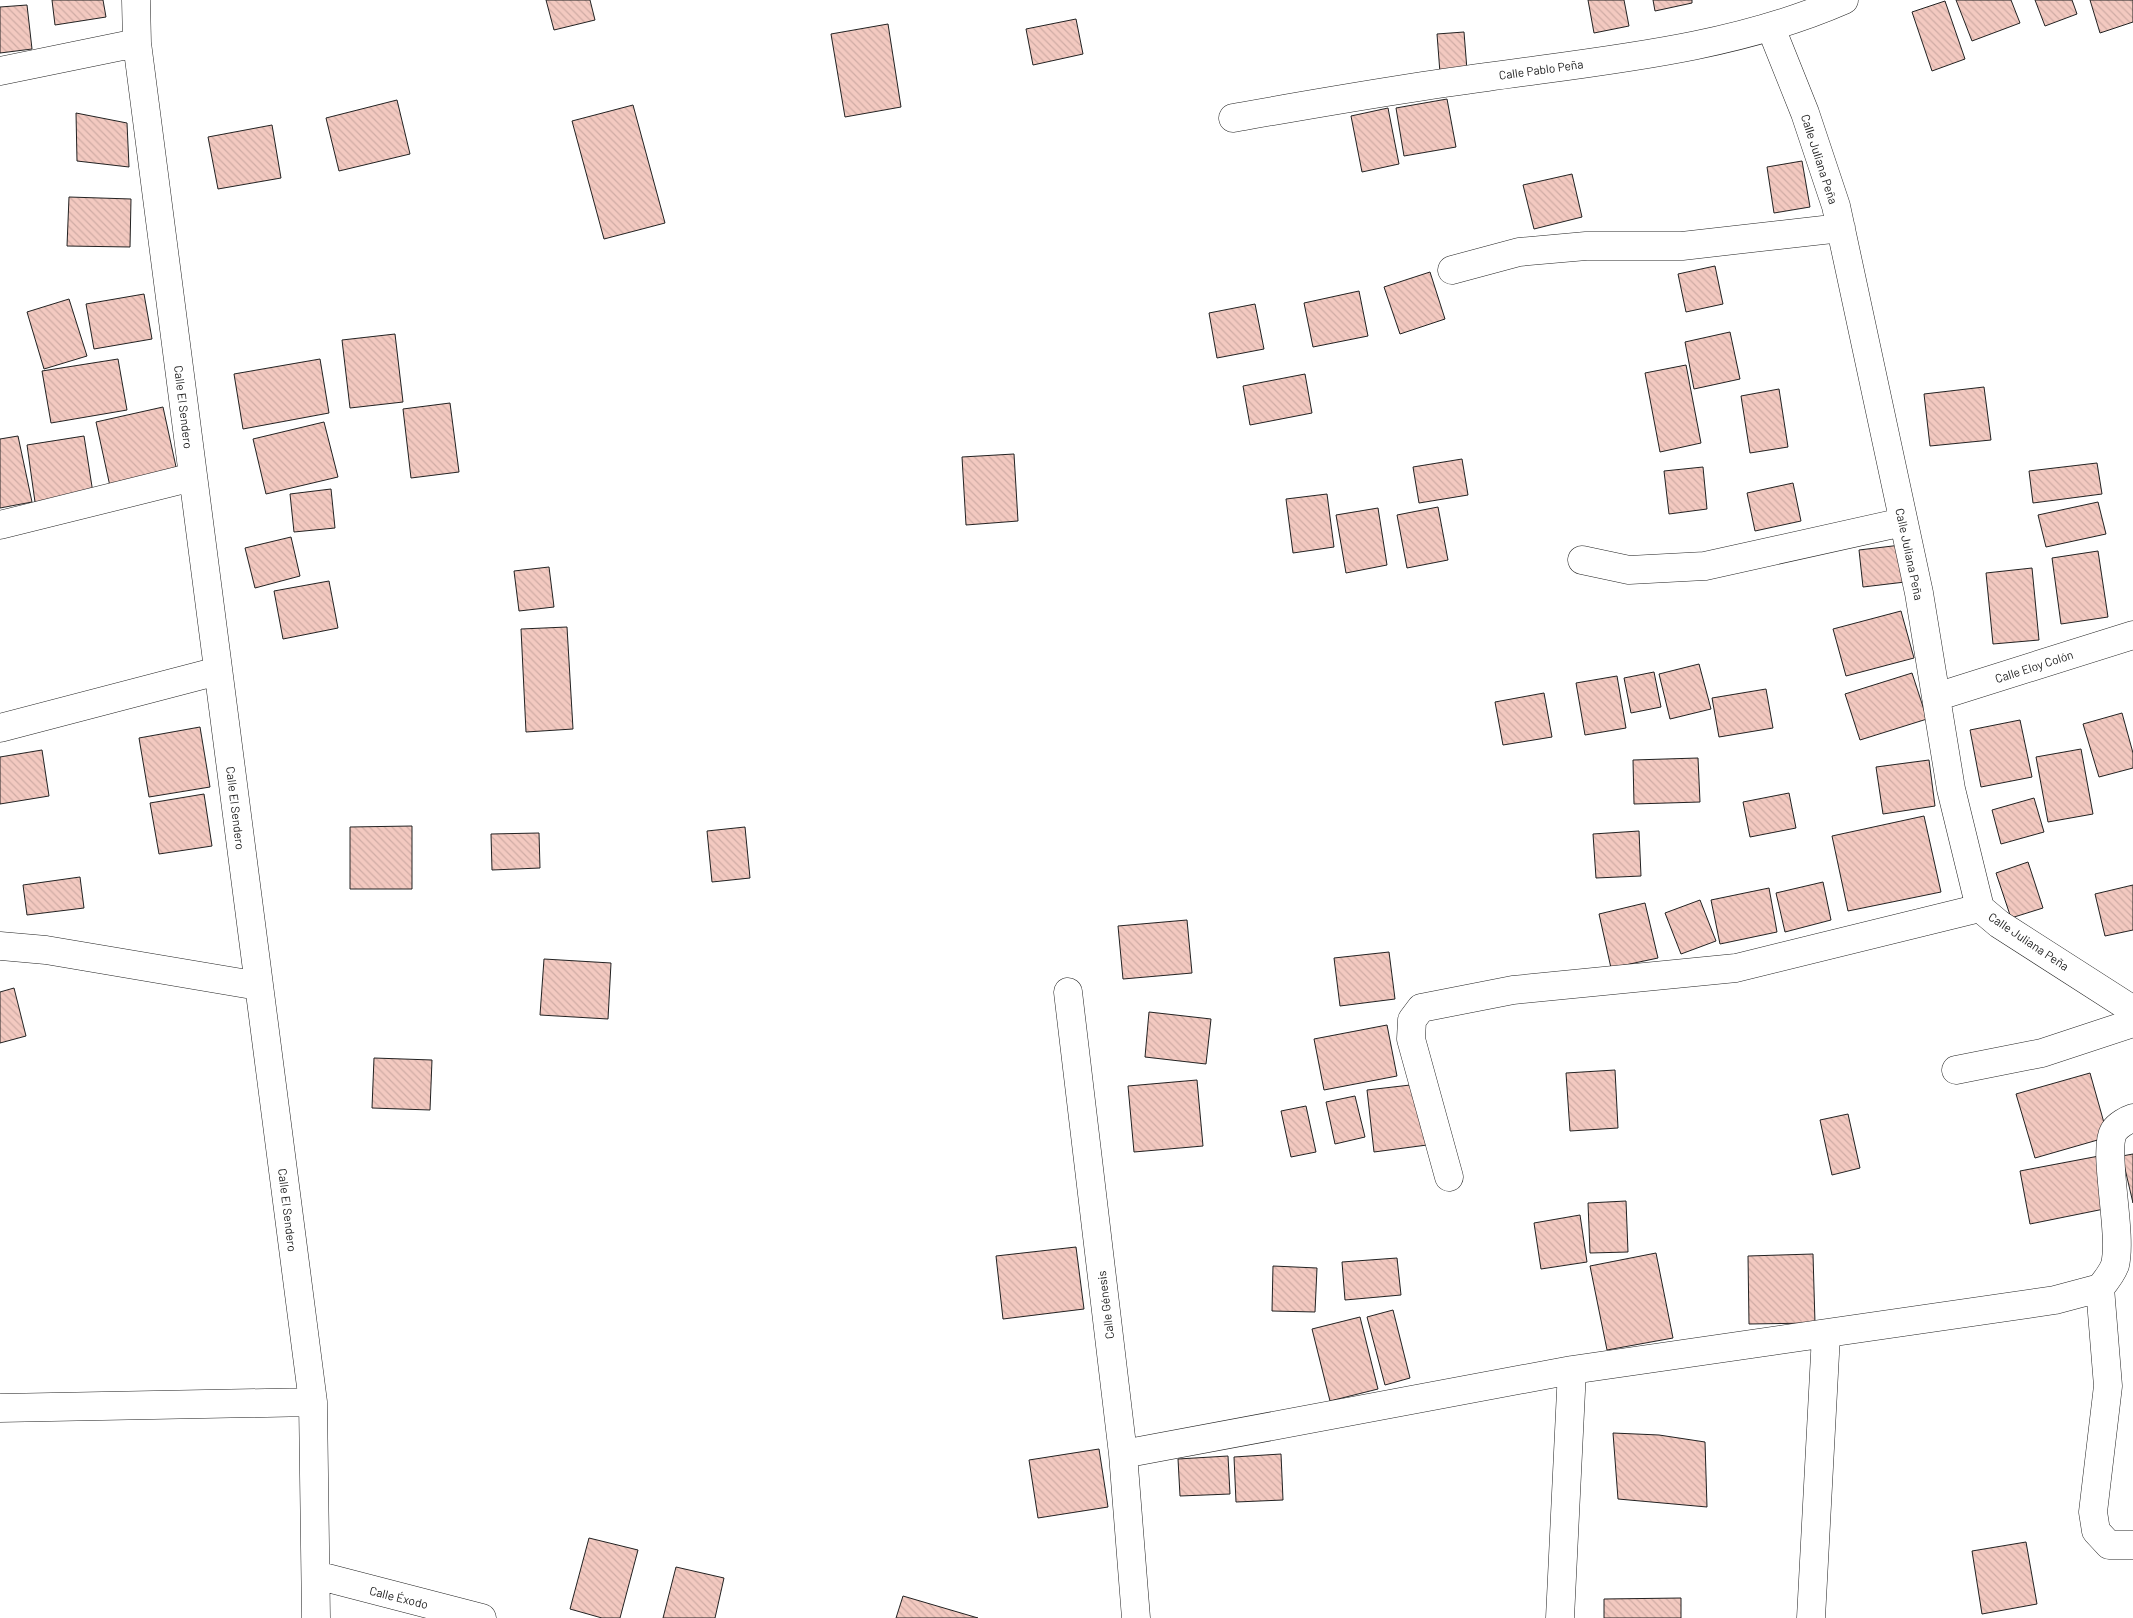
<svg xmlns="http://www.w3.org/2000/svg" width="2133" height="1618" font-family="Barlow,sans-serif">
	<style>
		.building { fill: url(#building-back-hatch); stroke: #222 }
		.lines { fill: none; stroke-linecap: round; stroke-linejoin: round }
		.street-casing { stroke: #222; stroke-width: 29 }
		.street { stroke: #fff; stroke-width: 28 }
		.labels { text-anchor: middle; dominant-baseline: central; stroke-width: 4; stroke-linejoin: round; paint-order: stroke }
		.street-label { font-size: 12px; fill: #222; stroke: #fff }
	</style>
	<defs>
		<pattern id="building-back-hatch" width="6" height="6" patternUnits="userSpaceOnUse" patternTransform="scale(1.25)"><rect width="6" height="6" fill="#f3c9c0"/><path d="M-1 5l2 2M0 0l6 6M5-1l2 2" fill="none" stroke="#d0aca5"/></pattern>
	</defs>
	<rect width="100%" height="100%" fill="#fff"/>
	<path class="building" d="M52,0H103L106,17L55,25Z
		M546,0H590L595,20L554,30Z
		M1588,0H1624L1629,26L1594,33Z
		M1653,0H1692V3L1655,11Z
		M1956,0H2011L2020,23L1972,41Z
		M2035,0H2072L2077,14L2045,26Z
		M2090,0H2133V22L2100,33Z
		M1945,1L1965,59L1932,71L1912,12Z
		M27,5L32,49L0,53V7Z
		M1076,19L1083,54L1033,65L1026,29Z
		M888,24L901,107L845,117L831,34Z
		M1464,32L1467,70L1440,73L1437,34Z
		M1447,99L1456,147L1404,156L1396,108Z
		M397,100L410,154L339,171L326,118Z
		M633,105L665,223L604,239L572,121Z
		M1388,108L1399,164L1362,172L1351,116Z
		M76,113L127,123L129,167L77,161Z
		M272,125L281,178L218,189L208,137Z
		M1802,161L1810,207L1774,213L1767,167Z
		M1572,174L1582,217L1534,229L1523,185Z
		M69,197L131,199L130,247L67,246Z
		M1715,266L1723,304L1686,312L1678,274Z
		M1430,272L1445,319L1400,334L1384,287Z
		M1359,291L1368,336L1313,347L1304,303Z
		M144,294L152,339L94,349L86,304Z
		M69,299L87,356L44,369L27,312Z
		M1255,304L1264,349L1217,358L1209,313Z
		M1730,332L1740,379L1694,389L1685,342Z
		M395,334L403,402L350,408L342,340Z
		M118,359L127,410L51,423L42,371Z
		M320,359L329,413L243,429L234,374Z
		M1686,365L1701,443L1660,452L1645,373Z
		M1305,374L1312,413L1250,425L1243,386Z
		M1984,387L1991,440L1930,446L1924,394Z
		M1779,389L1788,447L1750,453L1741,396Z
		M450,403L459,472L411,478L403,409Z
		M163,407L178,476L111,491L96,422Z
		M324,422L338,477L266,494L253,439Z
		M18,436L32,502L0,508V439Z
		M84,436L93,493L35,502L27,445Z
		M1014,454L1018,521L966,525L962,457Z
		M1462,459L1468,495L1419,503L1413,467Z
		M2097,463L2102,494L2033,503L2029,471Z
		M1703,467L1707,509L1669,514L1664,471Z
		M1793,483L1801,521L1755,531L1747,493Z
		M331,489L335,528L294,532L290,494Z
		M1327,494L1334,547L1293,553L1286,499Z
		M2098,502L2106,534L2046,547L2038,515Z
		M1438,507L1448,560L1407,568L1397,515Z
		M1378,508L1387,565L1346,573L1336,515Z
		M291,537L300,576L255,588L245,548Z
		M1901,545L1905,582L1863,587L1859,550Z
		M2098,551L2108,617L2061,624L2052,558Z
		M549,567L554,607L519,611L514,571Z
		M2032,568L2039,640L1993,644L1986,573Z
		M329,581L338,628L283,639L274,591Z
		M1901,611L1914,658L1846,676L1833,629Z
		M567,627L573,729L526,732L521,629Z
		M1699,664L1711,709L1670,719L1659,674Z
		M1654,672L1661,707L1631,713L1624,678Z
		M1912,673L1927,719L1860,740L1845,694Z
		M1617,676L1626,728L1585,735L1576,683Z
		M1766,689L1773,728L1719,737L1712,698Z
		M1544,693L1552,737L1503,745L1495,702Z
		M2122,713L2133,753V768L2099,777L2083,724Z
		M2020,720L2032,777L1981,787L1970,730Z
		M200,727L210,787L149,797L139,738Z
		M2081,749L2093,814L2048,822L2036,757Z
		M42,750L49,796L0,804V757Z
		M1698,758L1700,802L1634,804L1633,760Z
		M1929,760L1935,806L1883,814L1876,767Z
		M1789,793L1796,828L1750,837L1743,802Z
		M204,794L212,846L159,854L150,803Z
		M2034,798L2044,832L2001,844L1992,810Z
		M1924,816L1941,892L1848,911L1832,836Z
		M412,826V889H350V827Z
		M745,827L750,878L712,882L707,831Z
		M1639,831L1641,876L1596,878L1593,834Z
		M539,833L540,868L492,870L491,834Z
		M2028,862L2043,908L2011,918L1996,873Z
		M80,877L84,908L27,915L23,885Z
		M1823,882L1831,920L1785,932L1776,893Z
		M2133,885V930L2105,936L2095,894Z
		M1769,888L1777,932L1720,944L1711,900Z
		M1700,900L1716,941L1681,954L1665,913Z
		M1645,903L1658,958L1611,968L1599,914Z
		M1187,920L1192,973L1123,979L1118,926Z
		M1389,952L1395,999L1340,1006L1334,958Z
		M544,959L611,963L608,1019L540,1015Z
		M14,988L26,1036L0,1043V992Z
		M1149,1012L1211,1019L1206,1064L1145,1057Z
		M1387,1025L1397,1076L1324,1090L1314,1039Z
		M374,1058L432,1060L430,1110L372,1108Z
		M1615,1070L1618,1128L1570,1131L1566,1073Z
		M2090,1073L2108,1137L2035,1158L2016,1094Z
		M1197,1080L1203,1146L1134,1152L1128,1086Z
		M1419,1084L1427,1145L1374,1152L1367,1090Z
		M1355,1096L1365,1137L1335,1144L1326,1102Z
		M1306,1106L1316,1152L1291,1157L1281,1111Z
		M1848,1114L1860,1168L1832,1175L1820,1120Z
		M2133,1154V1203L2122,1156Z
		M2099,1156L2109,1208L2030,1224L2020,1171Z
		M1626,1201L1628,1252L1590,1253L1588,1203Z
		M1580,1215L1587,1262L1541,1269L1534,1223Z
		M1076,1247L1084,1309L1003,1319L996,1256Z
		M1656,1253L1673,1338L1607,1350L1590,1266Z
		M1813,1254L1815,1323L1749,1324L1748,1256Z
		M1397,1258L1401,1295L1345,1300L1342,1262Z
		M1273,1266L1317,1268L1315,1312L1272,1311Z
		M1393,1310L1410,1378L1385,1385L1367,1317Z
		M1360,1317L1378,1389L1330,1401L1312,1329Z
		M1613,1433L1659,1435L1705,1442L1707,1507L1618,1499Z
		M1099,1449L1108,1507L1038,1518L1029,1460Z
		M1281,1454L1283,1500L1236,1502L1234,1457Z
		M1228,1456L1230,1494L1180,1496L1178,1459Z
		M589,1538L638,1550L620,1618H602L570,1609Z
		M2026,1542L2037,1604L1982,1614L1972,1551Z
		M676,1567L724,1578L715,1618H663Z
		M903,1596L978,1618H896Z
		M1681,1598V1618H1604V1599Z"/>
	<g class="lines">
		<defs>
			<path id="street" d="M136,0L137,43L313,1402L316,1618
				M1771,28L1805,113L1836,206L1919,593L1951,789L1980,908L1999,924L2133,1010
				M0,71L137,43
				M1233,118C1318,103 1402,88 1487,77C1607,60 1732,49 1844,0
				M1452,270L1519,252L1586,246H1682L1841,228
				M0,525L193,477
				M1582,560L1629,570L1705,566L1903,522
				M1936,697L2133,635
				M0,728L218,671
				M0,946L46,950L259,986
				M1068,992L1123,1454L1136,1618
				M1956,1070L2042,1053L2133,1023
				M1449,1177L1411,1039L1412,1020L1421,1008L1513,990L1736,968L1980,908
				M2100,1288L2108,1386L2093,1512L2096,1531L2109,1545H2133
				M0,1408L313,1402
				M1123,1454L1572,1370L2055,1300L2100,1288C2105,1282 2112,1273 2115,1265C2123,1233 2102,1150 2114,1131C2118,1125 2127,1120 2133,1118
				M316,1575L482,1618
				M1560,1618L1572,1370
				M1811,1618L1826,1335"/>
		</defs>
		<use href="#street" class="street-casing"/>
		<use href="#street" class="street"/>
	</g>
	<g class="labels">
		<g class="street-label">
			<text transform="translate(1541 69) rotate(-8)">Calle Pablo Peña</text>
			<text transform="translate(1820 159) rotate(72)">Calle Juliana Peña</text>
			<text transform="translate(184 407) rotate(83)">Calle El Sendero</text>
			<text transform="translate(1910 554) rotate(78)">Calle Juliana Peña</text>
			<text transform="translate(2034 666) rotate(-18)">Calle Eloy Colón</text>
			<text transform="translate(236 808) rotate(83)">Calle El Sendero</text>
			<text transform="translate(2029 941) rotate(34)">Calle Juliana Peña</text>
			<text transform="translate(288 1210) rotate(83)">Calle El Sendero</text>
			<text transform="translate(1105 1305) rotate(-97)">Calle Génesis</text>
			<text transform="translate(399 1597) rotate(14)">Calle Éxodo</text>
		</g>
	</g>
</svg>
